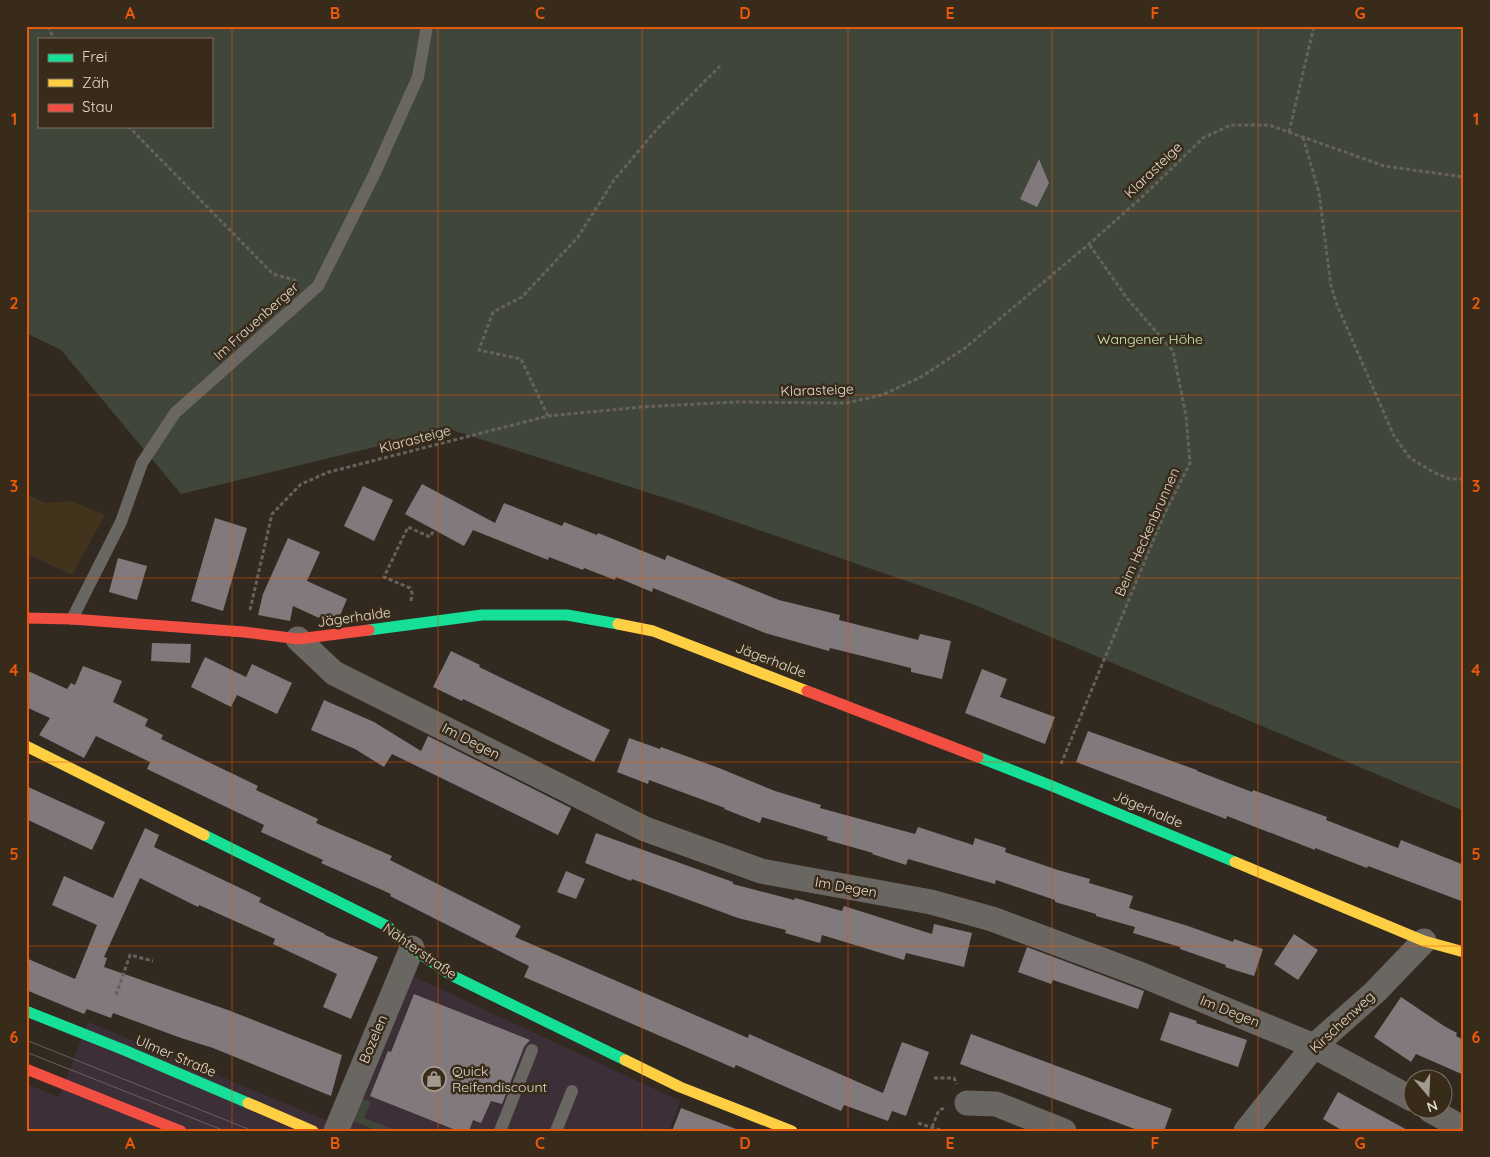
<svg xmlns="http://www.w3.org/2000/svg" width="1490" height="1157" font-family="Quicksand,sans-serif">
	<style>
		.commercial { fill: #3d2f38 }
		.built { fill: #42331d }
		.green { fill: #40473a; fill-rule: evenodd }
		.building { fill: #81797b }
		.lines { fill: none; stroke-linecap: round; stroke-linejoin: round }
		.path { stroke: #66615c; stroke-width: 3; stroke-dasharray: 4 2.5; stroke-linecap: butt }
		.lane { stroke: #6a6662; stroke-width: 12 }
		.street { stroke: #6a6662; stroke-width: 25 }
		.fast { stroke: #16e098; stroke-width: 11 }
		.slow { stroke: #ffcf43; stroke-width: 11 }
		.jam { stroke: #f24e42; stroke-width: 11 }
		.tram { stroke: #67615c; stroke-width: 1 }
		.grid { fill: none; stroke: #e8590c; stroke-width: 1; stroke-opacity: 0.55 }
		.labels { text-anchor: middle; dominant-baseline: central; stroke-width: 5; stroke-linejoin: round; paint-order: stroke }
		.street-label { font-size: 14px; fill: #e0d7cc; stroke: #392b1a }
		.park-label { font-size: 14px; fill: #caebbb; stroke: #392b1a }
		.poi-label { font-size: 14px; fill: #e0d7cc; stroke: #392b1a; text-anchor: start }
		.neatline { fill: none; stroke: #e8590c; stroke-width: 2 }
		.grid-label { font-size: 16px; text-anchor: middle; font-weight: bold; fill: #e8590c }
	</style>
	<rect width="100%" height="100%" fill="#322a21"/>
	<path class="commercial" d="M404,972L680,1101L669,1131H26V1084L59,1097L88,1022L340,1126Z"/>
	<path class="built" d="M26,494L45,503L71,501L105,515L72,575L26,553Z"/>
	<path class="green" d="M26,26H1464V811L970,603L690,506L449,429L181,494L61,350L26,333ZM39,39H211V126H39Z
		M361,1098L371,1102L364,1118L398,1131H377L351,1120Z"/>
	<path class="building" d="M1039,159L1049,183L1037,207L1020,199Z
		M422,484L495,523L504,503L562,526L564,522L597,535L598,533L665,560L667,555L779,600L840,615L839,620L918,640L920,634L951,641L942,679L911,672V668L830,648L829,651L765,633L653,588L652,592L616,577L615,580L584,568L583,570L549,557L548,560L473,530L464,546L405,514Z
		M363,486L393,500L374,541L344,526Z
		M215,518L247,528L223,611L191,601Z
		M288,538L320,552L307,581L347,599L339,618L334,619L329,616L327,619L320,616L319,618L293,606L290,621L258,615L263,594Z
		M118,558L147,566L137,600L109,592Z
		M152,643L191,644L190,663L151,661Z
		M451,651L480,665L479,667L610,730L594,762L463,699L462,701L433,687Z
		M205,657L246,677L252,664L292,683L277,714L237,695L231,707L191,687Z
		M83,666L122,681L113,702L148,719L145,726L163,735L161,739L258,786L256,790L318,819L316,823L392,856L390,860L521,926L515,937L748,1038L749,1034L883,1093L902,1042L929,1052L906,1116L892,1111L888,1121L844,1105L841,1111L736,1065L734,1068L524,977L529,966L390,896L391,894L321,863L323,860L261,832L264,825L147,769L150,762L96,736L84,758L39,735L50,718L26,707V670L67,689L71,683L75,685Z
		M982,669L1007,679L1000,697L1055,717L1045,744L965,713Z
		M324,700L374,722L421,751L428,736L571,808L558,835L392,754L384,767L355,749L311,730Z
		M1088,731L1197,770V771L1252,792L1253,790L1327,817L1326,820L1398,848L1401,840L1464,865V902L1368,866L1367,868L1315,848V850L1227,816L1226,819L1076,762Z
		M629,738L660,749L661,747L719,768L775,791L821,805L820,808L915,834L918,827L973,845L975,838L1006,848L1005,852L1058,870L1090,879L1089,883L1133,896L1129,908L1188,926L1233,942L1234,939L1263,949L1254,976L1225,967L1226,965L1180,949V947L1133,933L1135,927L1096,916V914L1055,902V900L996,880L995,884L908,859L906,865L872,854L873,853L827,840L828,837L762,817L760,823L724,809L725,808L649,780L648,784L617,772Z
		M26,786L105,822L92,850L26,819Z
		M145,828L159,835L154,847L261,898L259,902L325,934V935L378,957L351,1019L323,1007L337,974L273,944L275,939L199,905L198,907L140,878L104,957L107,958L104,967L228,1010L342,1055L331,1096L213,1048L181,1038L113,1013L111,1018L87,1009L84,1014L26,990V958L75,979L97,925L52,905L64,876L113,898Z
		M596,833L733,882V884L794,900L795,898L842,911L844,906L932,934L934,924L972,933L964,967L906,953L904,960L822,935L820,943L785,933L786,930L738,918L632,879L631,881L585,863Z
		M566,871L585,879L576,899L557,892Z
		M1294,934L1318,950L1298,980L1274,964Z
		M1027,947L1144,991L1138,1009L1053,980L1051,984L1018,972Z
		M414,994L530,1040L524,1047L502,1104L491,1101L481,1123L473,1120L469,1131H458L370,1096L388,1051L391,1052Z
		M1401,997L1444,1026L1457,1033L1456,1036L1464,1040V1075L1416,1054L1411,1062L1374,1037Z
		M1170,1012L1197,1021L1196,1023L1247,1040L1238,1067L1160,1040Z
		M971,1034L1172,1109L1164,1131H1140L960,1064Z
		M1338,1092L1409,1131H1343L1323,1119Z
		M681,1108L736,1129V1131H672Z"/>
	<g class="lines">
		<path class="path" d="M48,26L54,39
			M128,126L273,274L298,281
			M1289,132L1314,26
			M1303,137L1319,193L1331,286L1337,305L1394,436L1410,458L1435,473L1450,479H1464
			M548,416L521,359L479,350L493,312L522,297L578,237L614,180L658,128L720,66
			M411,601L412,593L410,588L384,577L408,527L430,537L434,530
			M250,610L272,514L301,484L329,472L548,416L641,407L736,402L846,403L882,395L921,377L965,348L1089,244L1141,198L1203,138L1231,125H1269L1384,166L1464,177
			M1061,764L1163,517L1190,463L1186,416L1173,351L1126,297L1089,244
			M116,995L130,955L153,961
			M934,1078H954L957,1084
			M918,1123L943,1131
			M932,1127L939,1110L945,1108"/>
		<path class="lane" d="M72,619L121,522L142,463L175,413L318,286L373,177L418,77L427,26
			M500,1131L532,1050
			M556,1131L572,1091"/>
		<path class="street" d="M298,639L334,673L645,829L761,871L931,902L992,919L1142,975L1314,1046L1412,1099
			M967,1103L996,1104L1064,1131
			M1430,1110L1464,1129
			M336,1131L412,948
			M1246,1131L1314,1046L1375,992L1424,941"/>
		<path class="fast" d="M369,630L482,615H567L618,624
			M978,757L1052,786L1235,862
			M204,835L387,926L412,948L451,975L625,1060
			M26,1011L124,1050L248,1103"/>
		<path class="slow" d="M618,624L653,631L807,691
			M26,746L204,835
			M1235,862L1424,941L1464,952
			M625,1060L680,1087L792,1131
			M248,1103L313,1131"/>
		<path class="jam" d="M26,618L72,619L244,632L298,639L369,630
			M807,691L978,757
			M26,1069L181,1131"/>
		<path class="tram" d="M26,1040L253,1131
			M26,1052L225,1131"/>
	</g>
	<path class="grid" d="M232,26V1131M438,26V1131M642,26V1131M848,26V1131M1052,26V1131M1258,26V1131M26,211H1464M26,395H1464M26,578H1464M26,762H1464M26,946H1464"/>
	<defs>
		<symbol id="shop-ring" viewBox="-11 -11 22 22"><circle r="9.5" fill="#392b1a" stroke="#a39a90" stroke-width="1.5"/><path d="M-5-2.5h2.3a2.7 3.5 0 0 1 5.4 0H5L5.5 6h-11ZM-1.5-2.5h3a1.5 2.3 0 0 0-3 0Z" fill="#a39a90"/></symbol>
	</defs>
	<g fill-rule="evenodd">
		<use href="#shop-ring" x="420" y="1065" width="28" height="28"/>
	</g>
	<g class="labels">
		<g class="street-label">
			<text transform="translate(1153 170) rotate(-44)">Klarasteige</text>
			<text transform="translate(256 321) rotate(-42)">Im Frauenberger</text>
			<text transform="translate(817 390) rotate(-2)">Klarasteige</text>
			<text transform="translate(415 439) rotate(-15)">Klarasteige</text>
			<text transform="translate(1147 532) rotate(-66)">Beim Heckenbrunnen</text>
			<text transform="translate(354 617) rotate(-8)">Jägerhalde</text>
			<text transform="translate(771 660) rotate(21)">Jägerhalde</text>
			<text transform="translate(471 741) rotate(27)">Im Degen</text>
			<text transform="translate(1148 809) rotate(23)">Jägerhalde</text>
			<text transform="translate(846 887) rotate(10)">Im Degen</text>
			<text transform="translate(420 951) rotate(35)">Nähterstraße</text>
			<text transform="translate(1230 1011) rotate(22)">Im Degen</text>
			<text transform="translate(1342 1022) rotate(-43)">Kirschenweg</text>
			<text transform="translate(373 1039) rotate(-67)">Bozelen</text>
			<text transform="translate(176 1056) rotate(23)">Ulmer Straße</text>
		</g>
		<g class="park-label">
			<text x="1150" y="339">Wangener Höhe</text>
		</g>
		<g class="poi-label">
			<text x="452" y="1071">Quick<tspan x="452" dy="16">Reifendiscount</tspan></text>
		</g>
	</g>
	<rect width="1490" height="1157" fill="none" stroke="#392b1a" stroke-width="55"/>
	<rect x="38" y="38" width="175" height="90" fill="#392b1a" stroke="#7c7061"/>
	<rect x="48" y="54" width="25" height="8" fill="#16e098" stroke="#7c7061"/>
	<text x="82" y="62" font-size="15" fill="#e0d7cc">Frei</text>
	<rect x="48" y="79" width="25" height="8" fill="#ffcf43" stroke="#7c7061"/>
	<text x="82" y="88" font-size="15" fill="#e0d7cc">Zäh</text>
	<rect x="48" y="104" width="25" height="8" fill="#f24e42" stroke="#7c7061"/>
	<text x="82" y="112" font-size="15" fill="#e0d7cc">Stau</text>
	<g transform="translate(1428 1094) rotate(161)"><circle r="24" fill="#392b1a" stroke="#7c7061"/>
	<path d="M0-4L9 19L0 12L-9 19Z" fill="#a39a90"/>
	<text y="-8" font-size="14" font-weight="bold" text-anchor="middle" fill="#e0d7cc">N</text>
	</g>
	<rect x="28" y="28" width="1434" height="1102" class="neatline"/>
	<g class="grid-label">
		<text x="130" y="19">A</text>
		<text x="335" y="19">B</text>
		<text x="540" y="19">C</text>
		<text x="745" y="19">D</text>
		<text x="950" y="19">E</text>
		<text x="1155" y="19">F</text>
		<text x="1360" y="19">G</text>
		<text x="14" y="125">1</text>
		<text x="1476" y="125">1</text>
		<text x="14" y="309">2</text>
		<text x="1476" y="309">2</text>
		<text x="14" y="492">3</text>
		<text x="1476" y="492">3</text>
		<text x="14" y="676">4</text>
		<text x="1476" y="676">4</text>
		<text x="14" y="860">5</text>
		<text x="1476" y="860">5</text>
		<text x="14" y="1043">6</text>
		<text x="1476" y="1043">6</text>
		<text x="130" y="1149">A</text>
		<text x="335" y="1149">B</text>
		<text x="540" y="1149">C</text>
		<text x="745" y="1149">D</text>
		<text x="950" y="1149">E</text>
		<text x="1155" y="1149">F</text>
		<text x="1360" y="1149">G</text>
	</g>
</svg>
